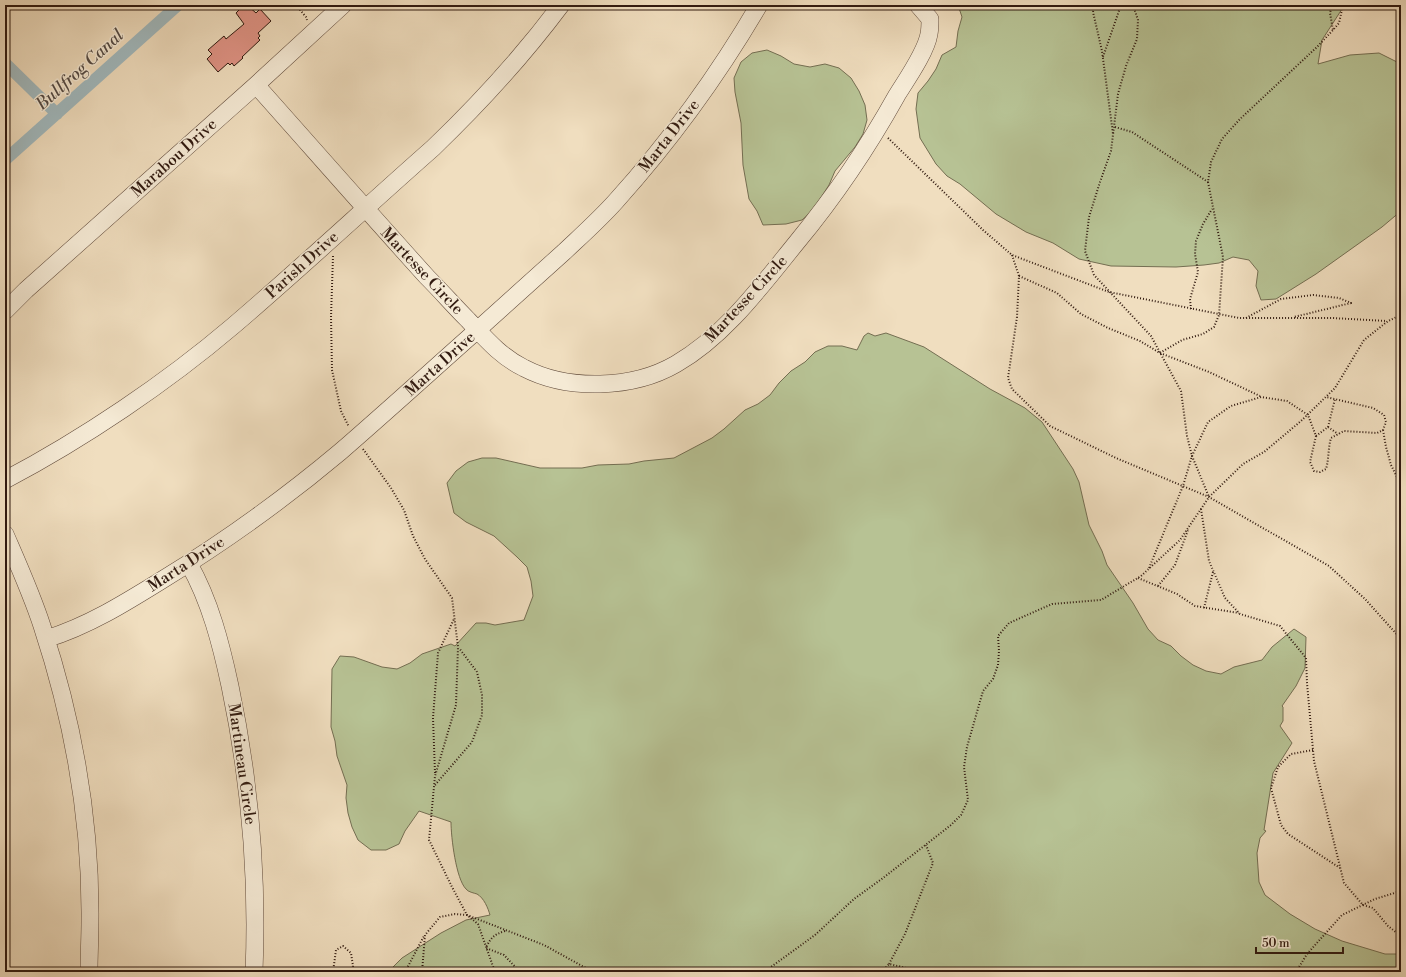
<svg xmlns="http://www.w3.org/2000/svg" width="1406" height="977" font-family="'Libre Bodoni',serif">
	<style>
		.green { fill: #b7c294; stroke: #746e52 }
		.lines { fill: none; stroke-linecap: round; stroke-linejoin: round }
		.canal { stroke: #a1b9be; stroke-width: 12 }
		.building { fill: #df9385; stroke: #311a10 }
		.minor-casing { stroke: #614b3c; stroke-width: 18 }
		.path { stroke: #311a10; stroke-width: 2; stroke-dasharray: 1 2; stroke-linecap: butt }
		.minor { stroke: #f5ead5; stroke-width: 17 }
		.labels { text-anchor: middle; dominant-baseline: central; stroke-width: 3; stroke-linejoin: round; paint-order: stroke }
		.street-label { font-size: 16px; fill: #311a10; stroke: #f5ead5 }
		.water-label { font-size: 17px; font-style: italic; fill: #534a44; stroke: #f5ead5 }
	</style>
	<rect width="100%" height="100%" fill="#f0debf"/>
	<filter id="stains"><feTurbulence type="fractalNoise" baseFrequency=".005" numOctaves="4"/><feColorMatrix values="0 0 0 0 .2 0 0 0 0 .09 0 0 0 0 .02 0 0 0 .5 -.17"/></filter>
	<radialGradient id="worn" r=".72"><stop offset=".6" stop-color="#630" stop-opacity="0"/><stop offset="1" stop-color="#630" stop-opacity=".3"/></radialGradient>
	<path class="green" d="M952,5H1355L1342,9L1322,40L1318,64L1350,55L1379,53L1401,64V211L1382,227L1316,274L1276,299L1261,300L1256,286L1258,271L1249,260L1233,257L1219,263L1204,265L1176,267L1111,266L1079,259L1053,243L1026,232L996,214L960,184L947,176L936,164L920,138L916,109L918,93L928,81L936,69L942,55L956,47L958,31L962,17L959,8Z
		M767,50L781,56L794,64L810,67L825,64L839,68L851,78L859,91L865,105L867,120L863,134L855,147L835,171L829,185L813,210L802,220L786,224L763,225L757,211L749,199L743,165L741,123L735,92L734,78L741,62L752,53Z
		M868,333L875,336L886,333L924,347L990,389L1025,408L1042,422L1073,469L1079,482L1089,525L1102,551L1107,565L1133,603L1148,629L1158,640L1171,646L1181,656L1193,665L1206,671L1221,674L1234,667L1262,660L1272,647L1294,629L1306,637L1305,668L1296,686L1282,706L1283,707V721L1280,726L1292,743L1273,773L1264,830L1266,831L1260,838L1257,853L1259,882L1265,895L1290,914L1315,929L1342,941L1385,954H1401V972H388L402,958L441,933L466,920L490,915C488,908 484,898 477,894C474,893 468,892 466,889C456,879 451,837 451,822L419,811L405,831L399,844L386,850H371L358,840L352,827L348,813L346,798L347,785L337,756L335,741L331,727L332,669L340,656L354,657L382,667L397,669L410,663L422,654L451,644L455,646L476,623H486L495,625L524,620L533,596L531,581L527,567L517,557L494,536L466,522L454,513L447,483L456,471L468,462L482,458H496L540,468H582L598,465L629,464L644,461L674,458L712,438L724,429L745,410L758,404L770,395L779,383L791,371L805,362L815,352L828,346H842L857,350L864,336Z"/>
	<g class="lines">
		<path class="canal" d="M5,63L57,114
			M5,160L178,5"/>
	</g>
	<path class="building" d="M244,5H247L256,13L260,9L271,21L258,33L260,36L258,38L260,40L242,57L243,58L234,66L232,63L230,65L228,63L218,72L207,59L212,54L208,50L224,36L226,39L244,24L236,13Z"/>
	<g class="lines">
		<defs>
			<path id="minor" d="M256,85C313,149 370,214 427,277C441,291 454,306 468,320C485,338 501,357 524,368C568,391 633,389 676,364C725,336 762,285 797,242C835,196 868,147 897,95C907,79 926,52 929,34C930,29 930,24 930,19L918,5
				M5,311L26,290L256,85L343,5
				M5,480C83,439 166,383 233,326C301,268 366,207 433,148C479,104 522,57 561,5
				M5,534C18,564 32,595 42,626C73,720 91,821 90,921C90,938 89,955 89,972
				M189,564C210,601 221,644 230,686C250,781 258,876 254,972
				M46,639C88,626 125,603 162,580C224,542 284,499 340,452C385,413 429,373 474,333C504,306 534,279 564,252C582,235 600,219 616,201C670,141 718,75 759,5"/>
		</defs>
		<use href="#minor" class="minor-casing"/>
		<path class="path" d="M296,5L306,17L307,20
			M1094,5L1093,12L1102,51L1113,134
			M1133,5L1138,20L1137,39L1126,66L1118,94L1111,151L1100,182L1089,217L1085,251L1094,275L1151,336L1181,391L1187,436L1192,456L1209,497
			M1332,5L1330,13L1333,30
			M1103,57L1121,5
			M1115,127L1132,132L1208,182
			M888,138L983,230L1012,255L1109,292L1239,318H1332L1387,321
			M1012,255L1019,276L1017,317L1008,378L1012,389L1050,426L1116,458L1209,497L1329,566L1365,599L1401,639
			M333,256L331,317L332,370L341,411L349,427
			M1019,276L1057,293L1081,314L1108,328L1140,341L1160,353L1209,372L1260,396
			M1191,309L1190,299L1198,272L1195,254L1196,241L1203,224L1212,209
			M1246,318L1281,299L1313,295L1339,298L1351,303L1294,317
			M1160,353L1182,340L1203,334L1214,327L1219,315L1223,257L1208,182L1211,162L1222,139L1240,119L1317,47L1333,30L1339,23L1343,5
			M1328,427L1338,434
			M1383,430L1386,447L1391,465L1398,479L1397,498L1398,522L1401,540
			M1316,436L1328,427L1335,399
			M363,449L391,488L404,510L413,536L425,559L452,598L458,647L456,705L435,776L429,840L452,887L467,915L544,945L593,972
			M1201,509L1209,561L1225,598L1240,614L1280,626L1306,658L1307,683L1314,761L1344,883L1363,905L1373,908L1388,926L1401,936
			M1149,568L1183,486L1192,456L1208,422L1231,406L1261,397L1287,401L1308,415L1316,436L1310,462L1314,471L1320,472L1326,469C1329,459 1328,448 1331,438L1344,431L1377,433L1383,430L1386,422L1384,415L1373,408L1326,397
			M1138,578L1177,594L1195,606L1239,613
			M1158,586L1175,565L1188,530
			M1204,608L1213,572
			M1313,750L1291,754L1278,767L1271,788L1281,825L1288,834L1340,868
			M435,773L433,718L438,653L454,619
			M435,785L472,742L482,715V695L477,672L459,648
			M505,931C495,934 490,938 486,948L504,955L520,972
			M889,964L905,934L933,863L926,845
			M333,972L336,950L343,946L351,953L353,966L351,972
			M405,972L424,936
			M422,972L425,935L440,917L455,914L467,915L478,924L495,972
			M764,972L815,935L854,899L883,878L951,825L961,815L968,800L964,767L967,747L983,691L993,679L998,665L999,651L998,636L1009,623L1052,604L1101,600L1141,576L1180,540L1209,497L1243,464L1264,452L1301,421L1335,388L1364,340L1388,321L1401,315
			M882,972L889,964L924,972
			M1296,972L1307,954L1342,915L1375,899L1401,891"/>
		<use href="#minor" class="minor"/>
	</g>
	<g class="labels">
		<g class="street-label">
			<text transform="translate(669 136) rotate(-52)">Marta Drive</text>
			<text transform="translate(174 158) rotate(-42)">Marabou Drive</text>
			<text transform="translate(302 265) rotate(-42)">Parish Drive</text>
			<text transform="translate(422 271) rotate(47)">Martesse Circle</text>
			<text transform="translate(746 299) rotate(-47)">Martesse Circle</text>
			<text transform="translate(440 364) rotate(-42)">Marta Drive</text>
			<text transform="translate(186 564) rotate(-33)">Marta Drive</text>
			<text transform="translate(242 764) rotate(82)">Martineau Circle</text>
		</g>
		<g class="water-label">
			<text transform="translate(80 70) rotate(-42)">Bullfrog Canal</text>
		</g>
	</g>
	<rect width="1406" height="977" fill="none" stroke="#f0debf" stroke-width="20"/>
	<rect x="6" y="6" width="1394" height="965" fill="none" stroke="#311a10" stroke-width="2"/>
	<rect x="10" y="10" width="1386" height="957" fill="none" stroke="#311a10"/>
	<path d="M1256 947v6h87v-6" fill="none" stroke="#311a10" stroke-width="2"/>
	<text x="1262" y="947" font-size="12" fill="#311a10" stroke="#f5ead5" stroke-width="3" paint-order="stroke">50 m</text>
	<rect width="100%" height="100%" filter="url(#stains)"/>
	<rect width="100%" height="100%" fill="url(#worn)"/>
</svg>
